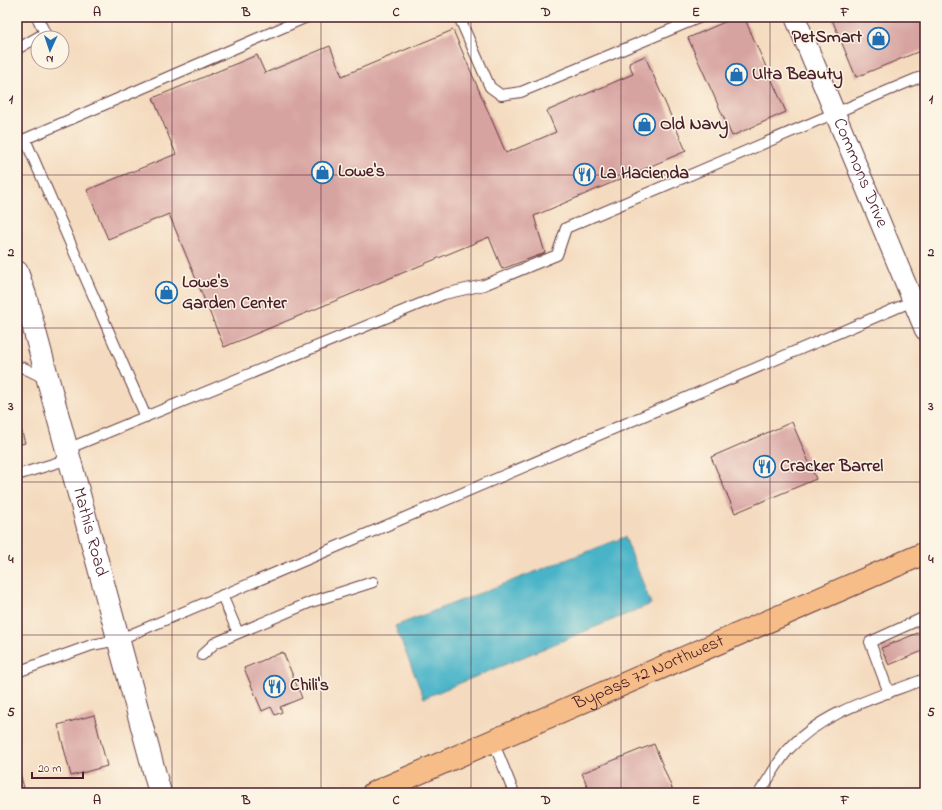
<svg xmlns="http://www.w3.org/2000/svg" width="942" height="810" font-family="'Indie Flower',sans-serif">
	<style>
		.water { fill: #4ab4c8; stroke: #4a6a7a }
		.building { fill: #d7a3a0 }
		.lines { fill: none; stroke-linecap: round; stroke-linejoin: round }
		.service-casing { stroke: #643b41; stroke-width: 12 }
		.minor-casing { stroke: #643b41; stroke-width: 22 }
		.tertiary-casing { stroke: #643b41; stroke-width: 24 }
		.trunk-casing { stroke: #643b41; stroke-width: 24 }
		.service { stroke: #fff; stroke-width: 10 }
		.minor { stroke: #fff; stroke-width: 20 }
		.tertiary { stroke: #fff; stroke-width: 22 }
		.trunk { stroke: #f7bd88; stroke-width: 22 }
		.grid { fill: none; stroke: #4a1f2b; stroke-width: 1; stroke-opacity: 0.55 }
		.labels { text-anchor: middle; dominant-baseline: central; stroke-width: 3; stroke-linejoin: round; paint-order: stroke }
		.poi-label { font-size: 18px; font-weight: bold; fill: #4a1f2b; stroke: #fcf5e5; text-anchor: start }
		.street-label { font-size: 18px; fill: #4a1f2b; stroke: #fcf5e5 }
		.neatline { fill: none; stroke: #4a1f2b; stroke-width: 1.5 }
		.grid-label { font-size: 13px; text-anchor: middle; font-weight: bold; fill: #4a1f2b }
	</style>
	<rect width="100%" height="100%" fill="#fcf5e5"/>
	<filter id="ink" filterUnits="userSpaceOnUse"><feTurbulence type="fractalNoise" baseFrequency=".025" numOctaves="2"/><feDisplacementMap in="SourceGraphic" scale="8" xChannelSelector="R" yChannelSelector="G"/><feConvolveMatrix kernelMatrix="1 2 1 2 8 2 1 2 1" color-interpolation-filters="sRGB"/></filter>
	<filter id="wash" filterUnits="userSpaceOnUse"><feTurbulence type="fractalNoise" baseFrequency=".012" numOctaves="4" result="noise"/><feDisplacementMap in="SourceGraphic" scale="16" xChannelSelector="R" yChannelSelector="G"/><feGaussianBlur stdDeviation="0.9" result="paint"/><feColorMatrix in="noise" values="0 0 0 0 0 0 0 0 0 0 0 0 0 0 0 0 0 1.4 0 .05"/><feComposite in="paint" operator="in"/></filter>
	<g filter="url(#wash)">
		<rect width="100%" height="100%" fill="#f4dbbf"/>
		<path class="water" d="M625,537L651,604L424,698L395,626Z"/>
		<g id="blocks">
			<path class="building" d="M736,17H744L786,112L732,136L688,38Z
				M831,17H925V49L856,77Z
				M453,30L506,153L556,132L547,111L633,74L629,63L645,56L686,151L534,216L545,253L502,269L489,237L224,347L169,214L108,239L87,190L176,154L153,98L257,55L265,73L330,46L342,76Z
				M17,416L25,443L17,445Z
				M792,422L816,479L735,513L711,457Z
				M925,630V650L889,665L881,648Z
				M283,652L302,698L280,707L282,712L275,715L271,707L262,711L244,668Z
				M94,715L107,766L71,776L58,725Z
				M654,744L673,791L669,793H590L582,773Z
				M17,762L24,788L17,790Z"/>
		</g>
	</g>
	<g filter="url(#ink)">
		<use href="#blocks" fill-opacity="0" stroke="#643b41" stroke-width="1"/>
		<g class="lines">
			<defs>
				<path id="service" d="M459,17L490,87L501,95L521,92L701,17
					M17,49L45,33L37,17
					M17,367L24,368L46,379
					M146,417L25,139L307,17
					M67,449L444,294L484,285L557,255L566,228L835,113L925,75
					M17,475L69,459
					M222,595L238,633
					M202,655L215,643L311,602L373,582
					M17,672L92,645L118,640L913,301
					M889,693L870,642L925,617
					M493,741L514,793
					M759,793C769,779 777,763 788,750C823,711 878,697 925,679"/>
				<g id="minor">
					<path id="s1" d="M795,17L925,330"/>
				</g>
				<g id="tertiary">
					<path id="s2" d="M17,272L25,295L160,793"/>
				</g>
				<g id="trunk">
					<path id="s3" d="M373,793L925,553"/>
				</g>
			</defs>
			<use href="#service" class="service-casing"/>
			<use href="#minor" class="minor-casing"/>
			<use href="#tertiary" class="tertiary-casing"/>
			<use href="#trunk" class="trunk-casing"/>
			<use href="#service" class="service"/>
			<use href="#minor" class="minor"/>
			<use href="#tertiary" class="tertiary"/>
			<use href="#trunk" class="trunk"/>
		</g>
	</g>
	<path class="grid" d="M172,17V793M321,17V793M471,17V793M621,17V793M770,17V793M17,175H925M17,328H925M17,482H925M17,635H925"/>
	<defs>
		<symbol id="shop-ring" viewBox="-11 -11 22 22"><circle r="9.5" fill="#fcf5e5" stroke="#1f6fb2" stroke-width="1.5"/><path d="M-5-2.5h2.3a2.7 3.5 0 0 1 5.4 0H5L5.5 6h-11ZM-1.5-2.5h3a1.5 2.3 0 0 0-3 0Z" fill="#1f6fb2"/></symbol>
		<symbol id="restaurant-ring" viewBox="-11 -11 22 22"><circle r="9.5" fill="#fcf5e5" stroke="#1f6fb2" stroke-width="1.5"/><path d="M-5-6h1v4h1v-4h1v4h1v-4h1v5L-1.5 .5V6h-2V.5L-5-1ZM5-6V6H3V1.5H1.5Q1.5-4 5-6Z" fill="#1f6fb2"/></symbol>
	</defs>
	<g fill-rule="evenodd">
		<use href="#shop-ring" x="866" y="26" width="25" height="25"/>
		<use href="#shop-ring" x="724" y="62" width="25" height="25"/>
		<use href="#shop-ring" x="632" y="112" width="25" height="25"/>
		<use href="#shop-ring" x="310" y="160" width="25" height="25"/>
		<use href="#restaurant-ring" x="572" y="162" width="25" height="25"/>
		<use href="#shop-ring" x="154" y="280" width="25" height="25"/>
		<use href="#restaurant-ring" x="752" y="454" width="25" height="25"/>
		<use href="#restaurant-ring" x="262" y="674" width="25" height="25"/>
	</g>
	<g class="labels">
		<g class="poi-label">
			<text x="862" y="38" text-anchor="end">PetSmart</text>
			<text x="752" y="75">Ulta Beauty</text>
			<text x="660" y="125">Old Navy</text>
			<text x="338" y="172">Lowe's</text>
			<text x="600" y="174">La Hacienda</text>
			<text x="182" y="283">Lowe's<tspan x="182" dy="21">Garden Center</tspan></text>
			<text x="780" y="467">Cracker Barrel</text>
			<text x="290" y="686">Chili's</text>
		</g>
		<g class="street-label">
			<text stroke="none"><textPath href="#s1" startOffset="169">Commons Drive</textPath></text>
			<text stroke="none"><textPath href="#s2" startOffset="270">Mathis Road</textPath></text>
			<text stroke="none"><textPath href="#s3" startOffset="301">Bypass 72 Northwest</textPath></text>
		</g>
	</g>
	<rect width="942" height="810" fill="none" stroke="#fcf5e5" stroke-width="44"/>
	<g transform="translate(50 50) rotate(183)"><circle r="19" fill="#fcf5e5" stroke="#b59f9b"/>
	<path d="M0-3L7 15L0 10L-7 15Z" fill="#1f6fb2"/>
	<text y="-6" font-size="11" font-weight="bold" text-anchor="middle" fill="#4a1f2b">N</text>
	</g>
	<path d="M32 772v6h51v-6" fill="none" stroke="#4a1f2b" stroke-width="2"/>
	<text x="38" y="772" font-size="12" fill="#4a1f2b" stroke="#fcf5e5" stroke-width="3" paint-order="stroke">20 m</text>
	<rect x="22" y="22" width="898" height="766" class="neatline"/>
	<g class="grid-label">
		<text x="97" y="16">A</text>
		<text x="246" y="16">B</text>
		<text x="396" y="16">C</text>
		<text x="546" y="16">D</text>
		<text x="696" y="16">E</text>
		<text x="845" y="16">F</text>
		<text x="11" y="103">1</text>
		<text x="931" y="103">1</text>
		<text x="11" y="256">2</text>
		<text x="931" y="256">2</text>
		<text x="11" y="410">3</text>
		<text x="931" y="410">3</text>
		<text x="11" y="563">4</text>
		<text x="931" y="563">4</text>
		<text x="11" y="716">5</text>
		<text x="931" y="716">5</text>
		<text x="97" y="804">A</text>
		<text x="246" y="804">B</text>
		<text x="396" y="804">C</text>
		<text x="546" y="804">D</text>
		<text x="696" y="804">E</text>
		<text x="845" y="804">F</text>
	</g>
</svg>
